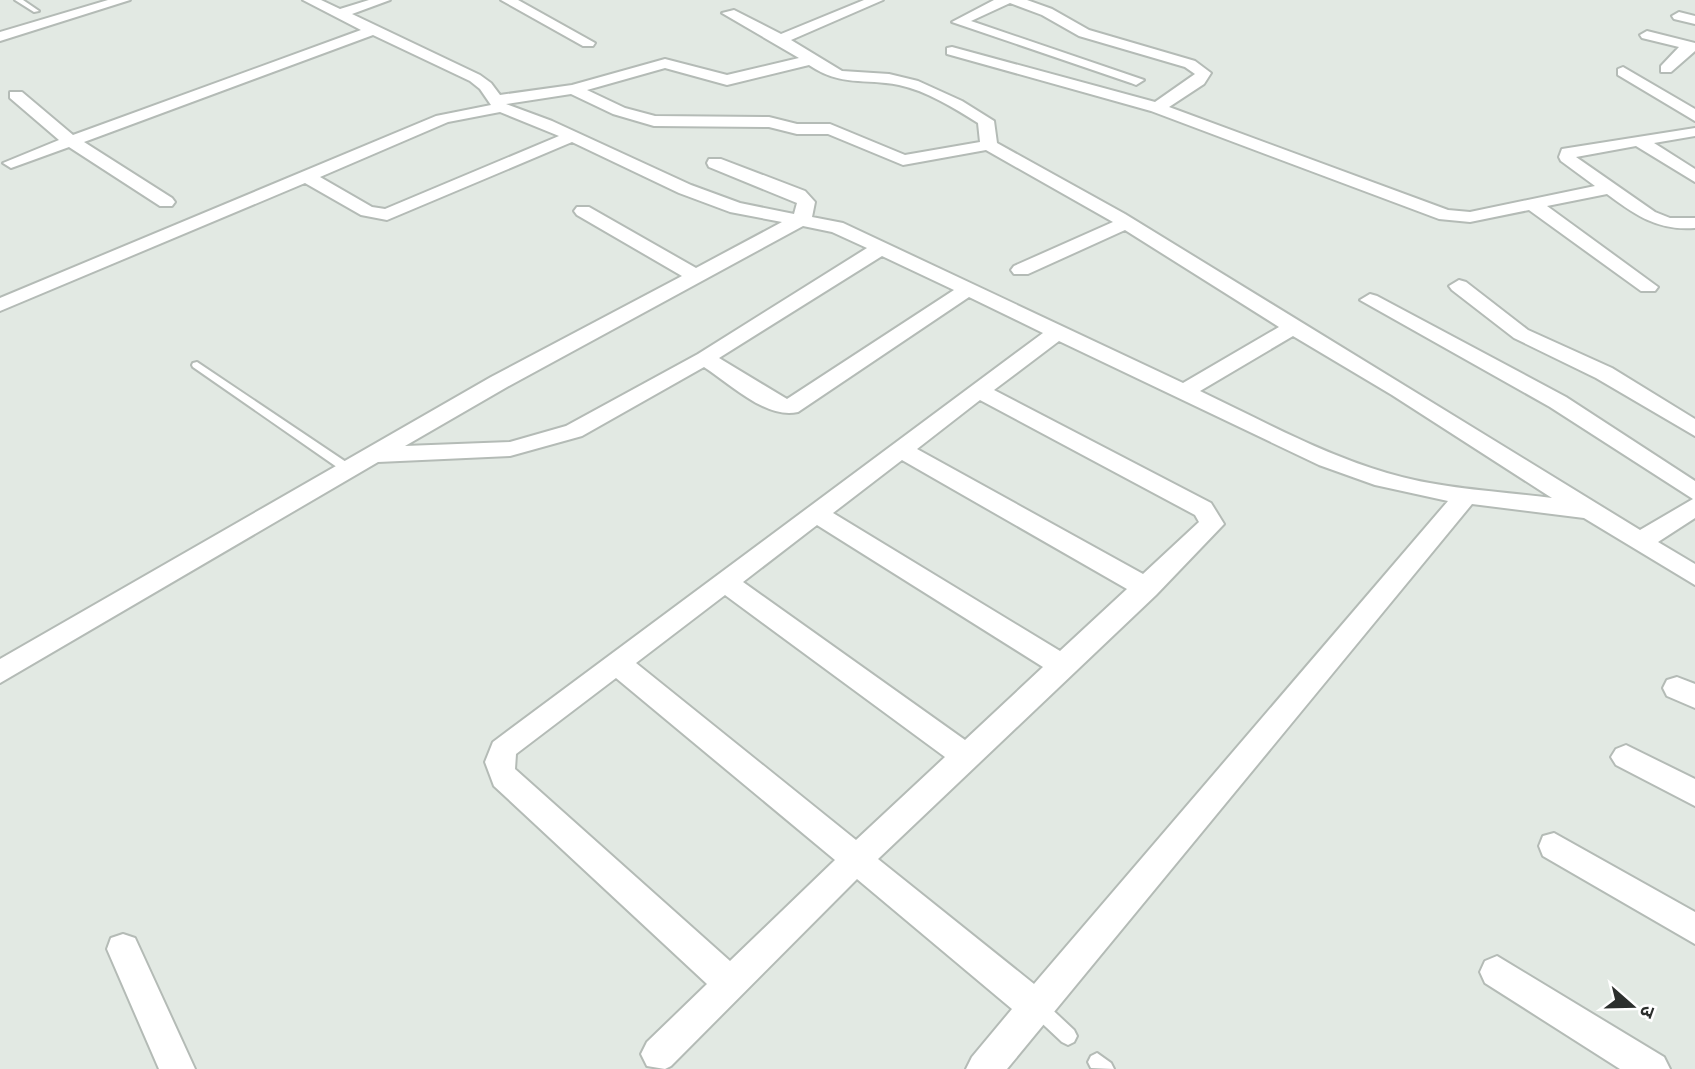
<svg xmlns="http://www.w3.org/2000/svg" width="1695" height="1069" font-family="'Public Sans','Noto Sans Devanagari',sans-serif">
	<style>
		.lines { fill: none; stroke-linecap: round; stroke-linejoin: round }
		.service-casing { stroke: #b4bbb6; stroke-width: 4 }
		.minor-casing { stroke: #b4bbb6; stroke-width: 4 }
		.service { fill: #fff; fill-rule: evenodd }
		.minor { fill: #fff; fill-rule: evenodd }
	</style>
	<rect width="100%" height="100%" fill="#e2e9e3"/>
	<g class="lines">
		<defs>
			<path id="service" d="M15,0H23L39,11L34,12Z
				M197,362L352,466L354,469L352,472H344L193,367L192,365L193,363Z
				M1037,999L1043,1001L1074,1030L1077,1036L1074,1042L1068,1045L1062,1042L1031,1013L1028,1007L1031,1001Z
				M1097,1053L1111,1063L1114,1069L1091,1068L1088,1062L1091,1056Z"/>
			<path id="minor" d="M108,0H130L0,41V32Z
				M303,0H321L340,9L369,0H390L352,14L480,75L491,83L500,95L572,85L665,59L727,75L799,58L722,13L734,10L781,34L864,0H883L791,40L842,71L889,74L918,81L962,101L994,121L997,143L1125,214L1640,530L1693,499L1550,407L1360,300L1370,294L1377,296L1566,397L1695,481V518L1658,542L1695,564V585L1584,518L1472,504L1007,1069H966L972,1057L1012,1009L857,879L671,1066L665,1069L647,1066L641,1054L647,1042L707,984L494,786L485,762L493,742L1043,333L969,297L798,412C767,420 729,383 704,367L582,436L510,456L378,462L0,683V659L491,377L682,276L577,215L574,211L577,207H589L696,268L782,222L730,212L679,193L572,142L387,220L361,215L305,183L0,311V298L436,116L491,105L480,89L470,81L373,35L84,142L172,198L175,202L172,206H160L69,147L11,168L3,163L59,140L10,98V92H22L73,135L361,30ZM809,65C842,87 863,78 899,85C927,91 954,108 978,123L980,142L905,155L830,124H797L769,117L655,116L625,108L587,90L665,68L727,85ZM571,94L613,114L654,126L769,127L797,134H828L903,165L986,150L1113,222L1014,266L1011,270L1014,274H1028L1125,230L1279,327L1183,383L843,223L812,217L815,202L805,191L721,159H709L707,163L709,167L797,203L794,214L740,203L691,185L552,121L506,104ZM500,112L559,136L385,209L372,207L320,177L448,122ZM803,226L832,232L867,248L698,354L566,426L510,442L405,446L507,387ZM882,256L954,290L787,399L719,358ZM1293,336L1392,395L1552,498C1498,491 1440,489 1387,473C1322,454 1261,420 1200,391ZM1059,341L1319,465L1375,485L1448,501L1034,984L878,859L1156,595L1224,524L1211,503L994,390ZM980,400L1195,515L1199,522L1143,574L917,449ZM902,460L1127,589L1060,651L833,513ZM817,525L1043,667L965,740L743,582ZM725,595L945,757L856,840L636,663ZM616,678L835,860L730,961L515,769L516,754Z
				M501,0H518L595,43L593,46H583Z
				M994,0H1027L1052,9L1089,30L1195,61L1211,73L1204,84L1169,107L1448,210L1470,212L1595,186L1561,161L1559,157L1562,149L1695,128V136L1654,143L1695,169V182L1636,146L1576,157L1655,212L1670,218H1695V228C1658,231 1635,215 1607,194L1547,206L1658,287L1655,291H1641L1529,210L1470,222L1439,219L1151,111L947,54V48L952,47L1155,102L1195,74L1185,67L1079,36L1042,15L1010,3L971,21L1144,80L1136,85L1131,83L952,22Z
				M1679,12L1695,16V24L1674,19L1672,16Z
				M1647,31L1695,43V51L1671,72H1661V66L1679,47L1642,38L1640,35Z
				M1623,67L1695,109V121L1618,75V69Z
				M1459,280L1466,282L1528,330L1612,368L1695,419V436L1596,378L1514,338L1452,290L1449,286Z
				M1677,677L1695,684V708L1667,696L1663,688L1667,680Z
				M1626,745L1695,779V806L1616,765L1611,757L1616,749Z
				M1554,833L1695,912V944L1543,856L1539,846L1543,836Z
				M123,934L135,938L195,1069H159L107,949L111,938Z
				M1497,956L1664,1057L1670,1069H1620L1485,983L1480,972L1485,961Z"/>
		</defs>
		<use href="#service" class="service-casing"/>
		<use href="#minor" class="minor-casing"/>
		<use href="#service" class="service"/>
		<use href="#minor" class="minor"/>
	</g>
	<g transform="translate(1632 1006) rotate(110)" stroke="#ffffff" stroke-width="5" paint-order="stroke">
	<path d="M0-5L12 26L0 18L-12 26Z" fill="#2c2f2d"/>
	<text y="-10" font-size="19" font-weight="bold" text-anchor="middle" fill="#2c2f2d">उ</text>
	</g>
</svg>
